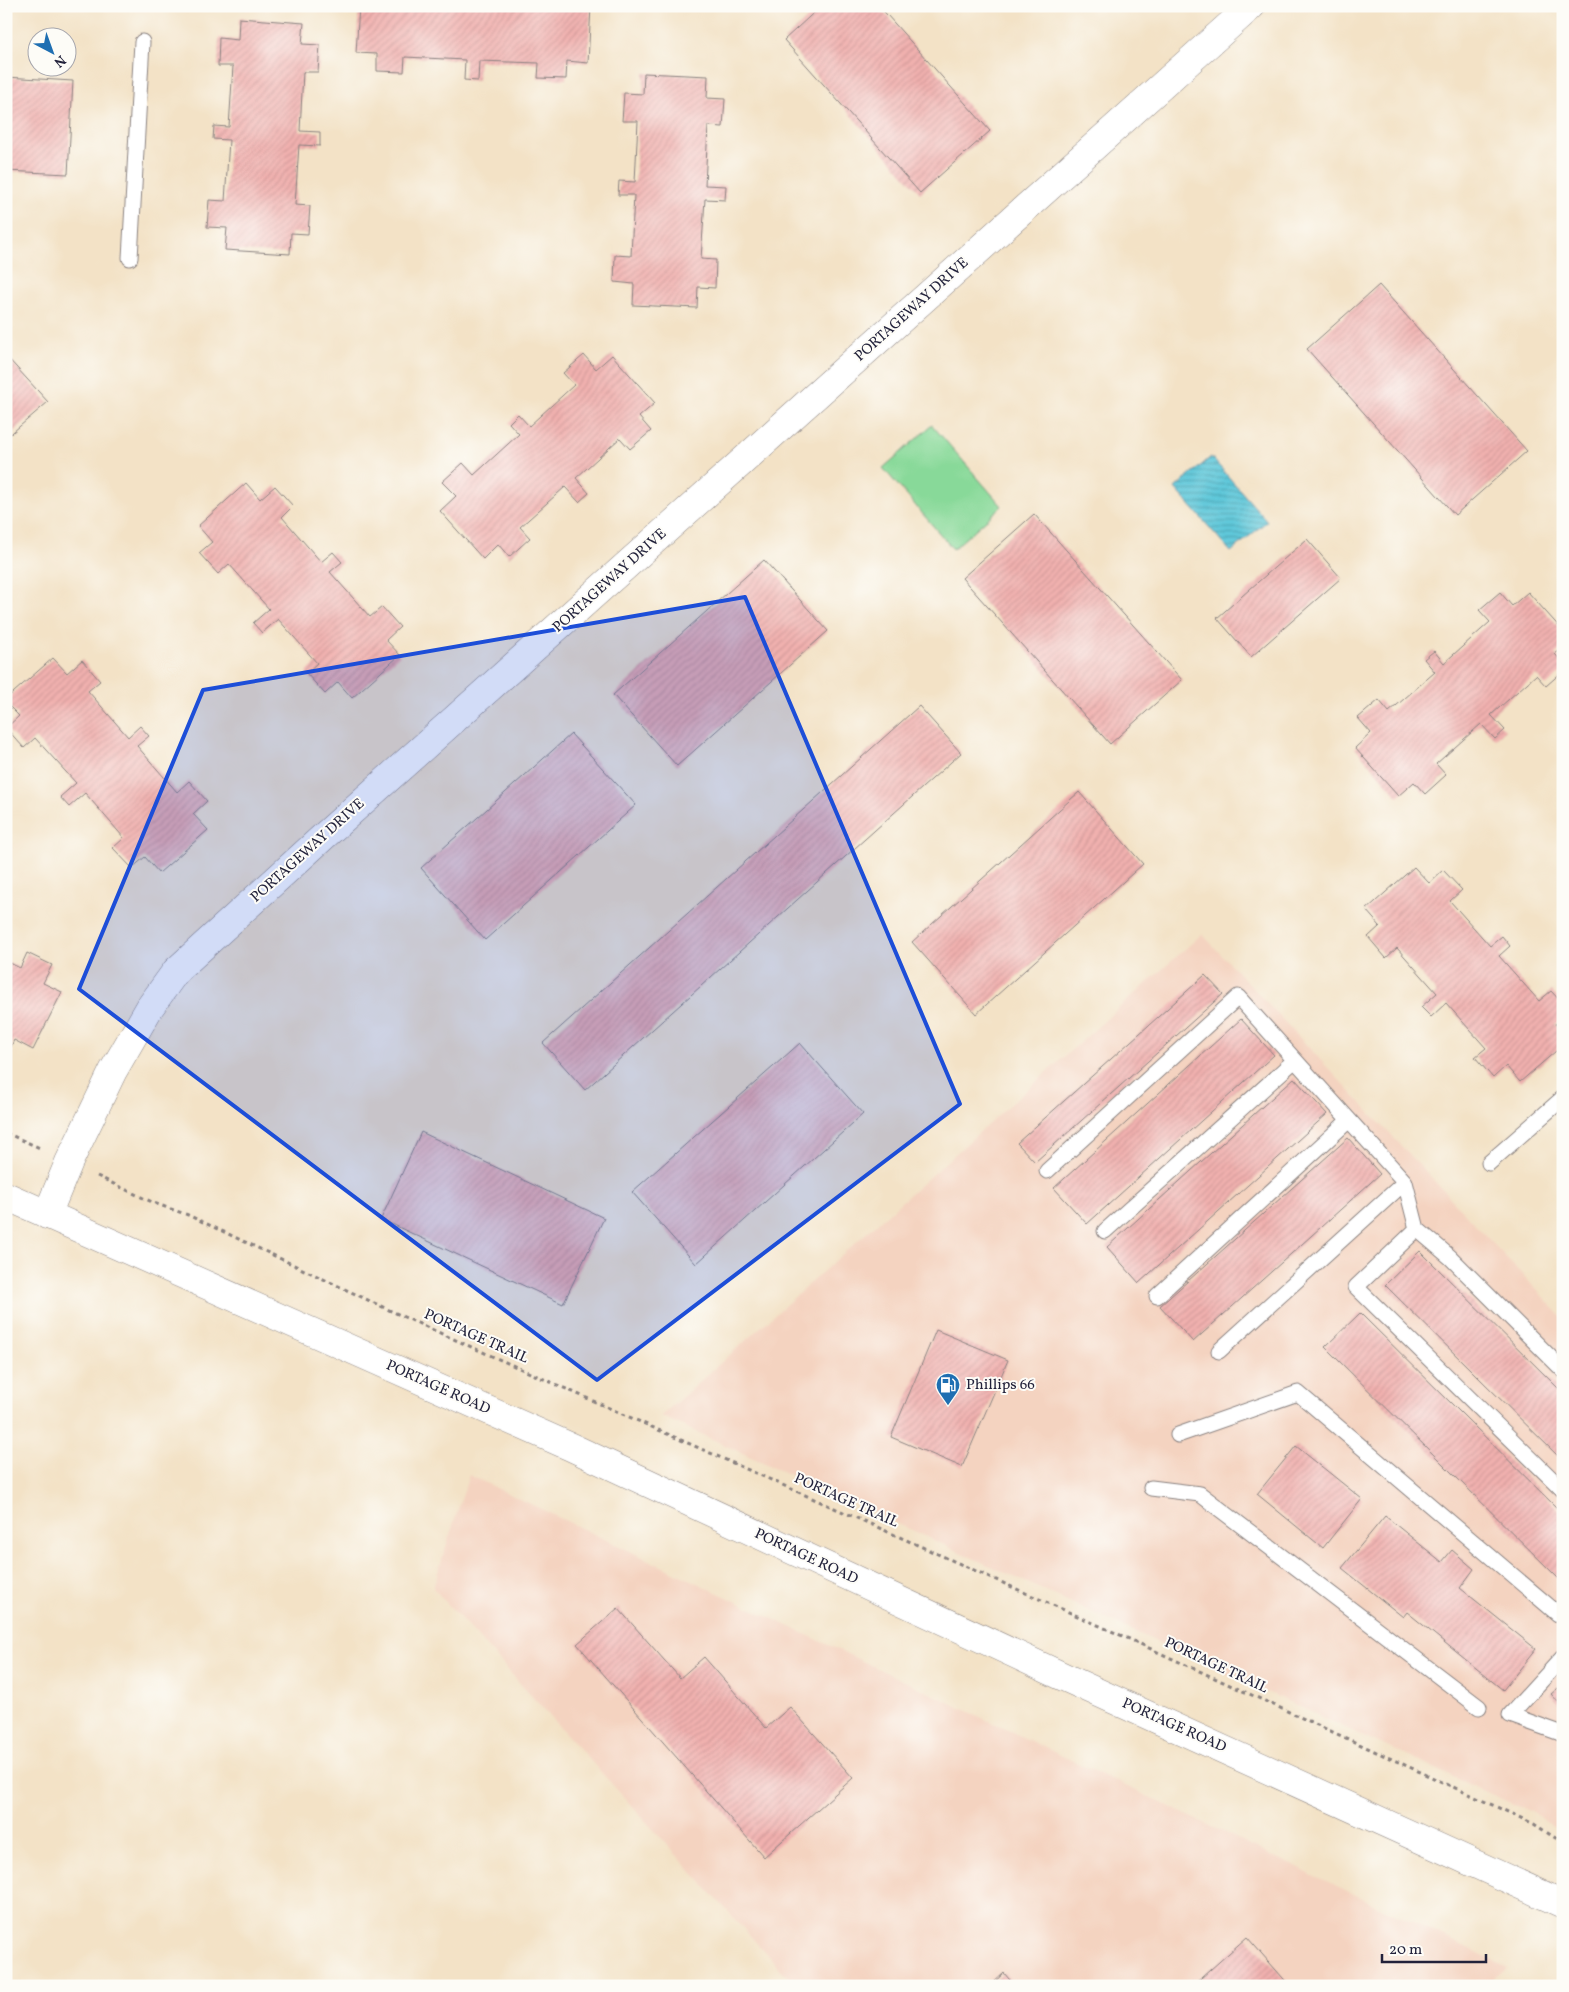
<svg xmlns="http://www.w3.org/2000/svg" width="1569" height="1992" font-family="Vollkorn,serif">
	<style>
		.built { fill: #f4d3c0 }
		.green { fill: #88d999; stroke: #557e6a }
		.water { fill: url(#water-rules); stroke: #40758a }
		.building { fill: url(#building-hatch) }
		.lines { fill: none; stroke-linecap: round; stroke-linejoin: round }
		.lane-casing { stroke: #8a8280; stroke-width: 17 }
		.street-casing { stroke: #8a8280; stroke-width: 29 }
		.secondary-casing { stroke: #8a8280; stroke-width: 29 }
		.path { stroke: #8a8280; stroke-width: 3; stroke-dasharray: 4 4; stroke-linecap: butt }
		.lane { stroke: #fff; stroke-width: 15 }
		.street { stroke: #fff; stroke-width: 28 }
		.secondary { stroke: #fff; stroke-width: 28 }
		.marked { fill: #1d4ed8; fill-opacity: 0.2; stroke: #1d4ed8; stroke-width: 4; stroke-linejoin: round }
		.labels { text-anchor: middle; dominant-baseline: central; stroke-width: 4; stroke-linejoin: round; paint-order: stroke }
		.street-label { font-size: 15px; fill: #22223b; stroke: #fdfcf7 }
		.poi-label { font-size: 15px; fill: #22223b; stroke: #fdfcf7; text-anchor: start }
	</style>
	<defs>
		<pattern id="water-rules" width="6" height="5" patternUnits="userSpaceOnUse" patternTransform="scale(1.25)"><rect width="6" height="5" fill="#5ec8da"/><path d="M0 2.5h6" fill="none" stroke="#4da2b2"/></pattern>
		<pattern id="building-hatch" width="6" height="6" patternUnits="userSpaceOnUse" patternTransform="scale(1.25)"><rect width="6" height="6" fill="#f1b1af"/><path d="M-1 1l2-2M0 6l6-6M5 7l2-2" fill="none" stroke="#ce9897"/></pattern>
	</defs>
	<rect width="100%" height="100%" fill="#fdfcf7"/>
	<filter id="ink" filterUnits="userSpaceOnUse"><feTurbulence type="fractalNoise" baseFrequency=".02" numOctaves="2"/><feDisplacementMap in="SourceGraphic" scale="10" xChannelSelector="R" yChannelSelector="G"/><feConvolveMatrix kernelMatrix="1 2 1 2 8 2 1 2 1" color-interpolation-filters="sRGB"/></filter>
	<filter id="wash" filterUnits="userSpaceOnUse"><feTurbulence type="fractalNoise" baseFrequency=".0096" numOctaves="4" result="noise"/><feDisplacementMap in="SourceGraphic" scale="20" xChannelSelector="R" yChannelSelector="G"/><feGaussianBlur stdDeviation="1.12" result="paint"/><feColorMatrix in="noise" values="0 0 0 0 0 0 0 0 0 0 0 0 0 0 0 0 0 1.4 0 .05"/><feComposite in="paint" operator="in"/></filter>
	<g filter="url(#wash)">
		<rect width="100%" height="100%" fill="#f3e2c6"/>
		<path class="built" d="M1202,934L1563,1318V1832L1528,1811L661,1416Z
			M469,1475L1508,1967L1486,1986H796L433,1588Z"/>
		<path class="green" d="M932,425L1002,506L953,549L883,468Z"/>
		<path class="water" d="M1211,457L1267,521L1231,552L1175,488Z"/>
		<g id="blocks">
			<path class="building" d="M359,6H591L588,63L567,61L566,79L538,78L539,63L479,61L478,81L464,80L465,60L405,57L404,72L377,71V54L356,53Z
				M821,6H879L990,131L920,193L784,40Z
				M239,18L304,23L302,44L320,45L318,72H303L300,131L320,132V146L299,145L295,205L310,206L308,234L291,233L290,254L225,250L227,228L207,227L209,200L225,201L229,140L213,139L214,126L229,127L233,66H218L219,38L238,40Z
				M644,73L708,76L707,98L725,99L723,127L708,126L705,185L726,186L725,200L705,199L701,259L716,260L715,288L698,287L697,308L633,305L634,284L614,282L615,255L631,256L634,195H618L619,181L635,182L638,121H622L624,93L643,94Z
				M6,77L73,81L68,174L6,171Z
				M1379,285L1527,451L1455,515L1307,349Z
				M584,355L596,369L612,355L655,403L639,417L651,431L630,449L620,438L576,478L589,493L579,502L565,487L520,527L530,538L509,557L498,544L483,559L440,511L456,496L442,482L463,463L474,475L519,434L509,423L518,414L529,426L574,385L563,373Z
				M6,356L48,402L6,438Z
				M246,483L260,499L275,486L293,506L282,517L321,562L333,552L342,562L330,572L370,617L382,607L400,627L386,640L400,655L352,698L338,682L325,694L306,673L317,663L278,619L262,633L253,623L269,609L229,564L218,574L199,553L212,542L198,526Z
				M1034,514L1182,680L1110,744L962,578Z
				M1307,539L1341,578L1251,657L1217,618Z
				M764,560L828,631L677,766L613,695Z
				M1500,592L1512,606L1528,592L1563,631V648L1555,654L1563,663V671L1546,686L1536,675L1491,715L1505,730L1495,739L1481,724L1436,764L1446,775L1425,794L1414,782L1398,796L1355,748L1371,733L1358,718L1379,700L1389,712L1435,672L1424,659L1434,651L1444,663L1490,622L1479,610Z
				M53,658L67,673L82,660L100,681L88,691L128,737L140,726L149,736L137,746L177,792L189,781L207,801L193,814L208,830L159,873L145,857L132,868L113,848L124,838L85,793L69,807L60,797L76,783L35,738L24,748L6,728L19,716L6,703V699Z
				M919,706L961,753L585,1090L543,1043Z
				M571,734L636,805L485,940L421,868Z
				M1079,792L1143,864L976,1014L912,942Z
				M1414,867L1429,883L1443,870L1462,890L1450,901L1490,946L1502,936L1510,946L1499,956L1539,1001L1551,991L1563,1004V1017L1555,1024L1563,1033V1045L1520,1082L1506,1066L1493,1078L1475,1057L1486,1048L1446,1003L1431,1017L1421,1007L1437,993L1397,948L1386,958L1368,937L1380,926L1366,910Z
				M27,953L52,965L43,983L62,992L33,1050L14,1040L6,1057V961L20,968Z
				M1205,975L1223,994L1035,1162L1017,1143Z
				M1241,1019L1274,1055L1087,1224L1054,1188Z
				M800,1043L863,1114L696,1264L632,1192Z
				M1294,1078L1327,1114L1139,1283L1107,1247Z
				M421,1132L604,1218L563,1304L381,1219Z
				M1348,1138L1380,1174L1193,1342L1160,1306Z
				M1420,1251L1563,1393V1461L1385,1285Z
				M1360,1313L1563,1514V1583L1325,1347Z
				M936,1330L1008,1360L962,1467L891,1437Z
				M1296,1446L1362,1499L1323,1548L1257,1494Z
				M1385,1516L1442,1562L1452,1550L1474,1569L1460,1588L1536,1649L1503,1690L1407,1612L1403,1617L1342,1568Z
				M618,1608L680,1678L704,1657L766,1728L790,1707L853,1778L764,1857L577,1644Z
				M1563,1684V1707L1551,1694Z
				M1247,1937L1290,1986H1192Z
				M1004,1973L1015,1986H990Z"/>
		</g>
	</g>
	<g filter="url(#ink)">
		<use href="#blocks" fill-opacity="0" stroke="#8a8280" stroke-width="1"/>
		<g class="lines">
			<defs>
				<path id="lane" d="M130,258L142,42
					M1489,1163L1563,1098
					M1047,1171L1238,997L1405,1182L1417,1229
					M1105,1231L1295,1060
					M1157,1296L1349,1120
					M1219,1351L1405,1182
					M1563,1370L1450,1257L1417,1229L1356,1287L1563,1490
					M1178,1435L1298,1393L1558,1614L1563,1615
					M1151,1488L1200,1494L1479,1707
					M1563,1657L1510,1715L1563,1734"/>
				<path id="street" d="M47,1215L69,1162L113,1071L150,1007L176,971L323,837L1251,6"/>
				<path id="secondary" d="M6,1196L571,1447L1064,1677L1563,1904"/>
			</defs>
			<use href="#lane" class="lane-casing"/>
			<use href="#street" class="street-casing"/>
			<use href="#secondary" class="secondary-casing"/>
			<path class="path" d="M6,1133L40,1148
				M97,1176L154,1203L188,1215L404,1317L1127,1638L1534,1824L1563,1843"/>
			<use href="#lane" class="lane"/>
			<use href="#street" class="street"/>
			<use href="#secondary" class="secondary"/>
		</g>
	</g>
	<path class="marked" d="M745,597L960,1104L597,1380L79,989L203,690Z"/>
	<defs>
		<symbol id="fuel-pin" viewBox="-11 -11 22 30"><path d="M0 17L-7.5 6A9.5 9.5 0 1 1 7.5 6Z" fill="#1f6fb2" stroke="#fdfcf7"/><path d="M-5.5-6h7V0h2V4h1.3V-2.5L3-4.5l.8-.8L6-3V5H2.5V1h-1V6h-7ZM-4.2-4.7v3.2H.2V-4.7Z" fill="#fff"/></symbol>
	</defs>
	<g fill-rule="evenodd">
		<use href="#fuel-pin" x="934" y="1371" width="28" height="38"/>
	</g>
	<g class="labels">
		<g class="street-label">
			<text transform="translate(912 310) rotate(-42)">PORTAGEWAY DRIVE</text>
			<text transform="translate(610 581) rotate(-42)">PORTAGEWAY DRIVE</text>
			<text transform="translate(308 851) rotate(-42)">PORTAGEWAY DRIVE</text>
			<text transform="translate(476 1337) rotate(24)">PORTAGE TRAIL</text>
			<text transform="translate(438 1388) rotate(24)">PORTAGE ROAD</text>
			<text transform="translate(846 1501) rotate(24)">PORTAGE TRAIL</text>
			<text transform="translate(806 1557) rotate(25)">PORTAGE ROAD</text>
			<text transform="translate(1216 1666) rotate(25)">PORTAGE TRAIL</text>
			<text transform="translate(1174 1726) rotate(24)">PORTAGE ROAD</text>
		</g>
		<g class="poi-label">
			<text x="966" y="1385">Phillips 66</text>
		</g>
	</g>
	<rect width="1569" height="1992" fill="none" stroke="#fdfcf7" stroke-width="25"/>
	<g transform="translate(52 52) rotate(139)"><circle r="24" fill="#fdfcf7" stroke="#a5a5ac"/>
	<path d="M0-4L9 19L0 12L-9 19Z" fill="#1f6fb2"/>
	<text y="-8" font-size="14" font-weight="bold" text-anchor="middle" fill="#22223b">N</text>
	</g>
	<path d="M1382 1954v8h104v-8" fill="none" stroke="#22223b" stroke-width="2.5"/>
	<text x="1389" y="1954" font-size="15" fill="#22223b" stroke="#fdfcf7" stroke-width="4" paint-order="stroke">20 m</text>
</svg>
